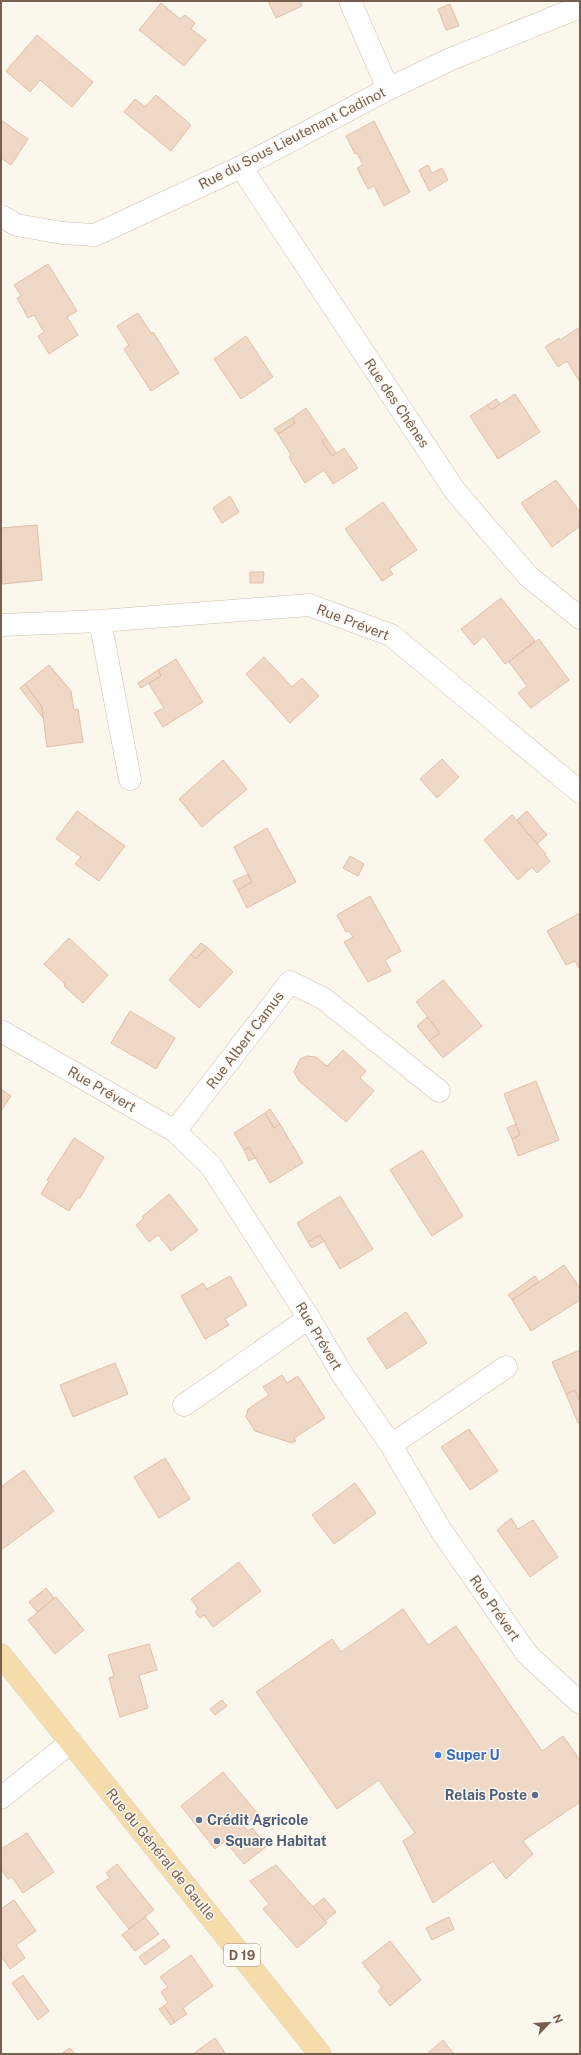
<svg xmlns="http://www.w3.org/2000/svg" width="581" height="2055" font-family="'Public Sans',sans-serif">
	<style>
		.building { fill: #f0d8c6; stroke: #e1bfa8 }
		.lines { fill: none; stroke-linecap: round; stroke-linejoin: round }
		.minor-casing { stroke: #cebfb2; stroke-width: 23 }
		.primary-casing { stroke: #dcd5d2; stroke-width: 23 }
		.minor { stroke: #fff; stroke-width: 22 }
		.primary { stroke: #f5dcab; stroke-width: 22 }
		.shop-dot { fill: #3f7fe0; stroke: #fefaf4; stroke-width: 1.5 }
		.service-dot { fill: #5c6f8a; stroke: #fefaf4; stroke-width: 1.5 }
		.labels { text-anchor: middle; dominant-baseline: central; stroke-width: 3; stroke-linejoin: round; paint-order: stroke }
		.shield { fill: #fefaf4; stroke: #a08e81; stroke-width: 1 }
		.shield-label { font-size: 13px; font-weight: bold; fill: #775f50 }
		.street-label { font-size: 14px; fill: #775f50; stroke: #fefaf4 }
		.shop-label { font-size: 14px; font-weight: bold; fill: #366cbe; stroke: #fefaf4; text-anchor: start }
		.service-label { font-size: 14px; font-weight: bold; fill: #4e5e75; stroke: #fefaf4; text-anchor: start }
	</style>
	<rect width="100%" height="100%" fill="#fcf7ed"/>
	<path class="building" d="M268,1H300L302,6L276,18Z
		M161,3L180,19L185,15L195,23L191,29L206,40L184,66L139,30Z
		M450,4L459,26L446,30L438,9Z
		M37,35L93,82L72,107L40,80L30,92L6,71Z
		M156,95L191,125L171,151L124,112L135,99L145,107Z
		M1,120L28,139L11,165L1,158Z
		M374,121L410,192L384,206L374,186L368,189L357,168L363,165L357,153L355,154L346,136Z
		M428,165L432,173L442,168L448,180L429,191L419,170Z
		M48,264L77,311L67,317L78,335L49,354L38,336L44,332L34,315L28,318L17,298L21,296L14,285Z
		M138,313L151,333L153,332L179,373L151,391L124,349L129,345L117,326Z
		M580,327V382L567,361L558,367L545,347L559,338L560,340Z
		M246,336L273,377L241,399L214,359Z
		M515,394L540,432L498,459L470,416L487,405L491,410Z
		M496,399L500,404L491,410L487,405Z
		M306,408L326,438L322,441L332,456L344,448L358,468L333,484L324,470L305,483L289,457L291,455L278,434L295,423L292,418Z
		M292,418L295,423L278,434L274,429Z
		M326,438L336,453L332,456L322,441Z
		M556,480L580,512V526L552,547L521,503Z
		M230,496L239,512L222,523L213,508Z
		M383,502L417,550L389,569L393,574L382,581L345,529Z
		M37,525L42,580L2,584L1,528Z
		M250,572H264L263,583H250Z
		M501,598L535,641L505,664L484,636L474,645L461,629Z
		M539,639L569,680L531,708L518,693L527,686L509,662Z
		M264,657L292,687L302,678L319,696L290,723L246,674Z
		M176,659L203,702L163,727L154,713L164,708L149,684L161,676L158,670Z
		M49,665L71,691L74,710L78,709L83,742L47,747L42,707L25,684Z
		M158,670L161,676L141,688L138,683Z
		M25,684L42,707L43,718L20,688Z
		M442,759L459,777L437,798L420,779Z
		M223,760L247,789L202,827L179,799Z
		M77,811L125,846L99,881L75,864L81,857L56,839Z
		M527,811L547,835L537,844L517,820Z
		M512,815L546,854L545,855L550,861L537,873L532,867L518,880L484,840Z
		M267,828L296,882L247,908L238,890L252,882L234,847Z
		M350,856L364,864L358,876L343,868Z
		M248,874L252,882L238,890L233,881Z
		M370,896L401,951L385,960L391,971L368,982L344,942L353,937L349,931L346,932L337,915Z
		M580,913V970L575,961L566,965L547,931Z
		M69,938L108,975L83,1003L64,986L65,984L44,964Z
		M201,943L207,947L196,959L191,954Z
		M207,947L233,972L199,1008L169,980L191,954L196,959Z
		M443,980L482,1026L443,1058L429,1041L440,1033L416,1002Z
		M130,1011L175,1038L156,1069L111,1043Z
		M427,1017L440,1033L429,1041L417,1026Z
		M343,1050L366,1071L360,1078L374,1091L346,1122L299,1081L294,1072L300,1059L307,1056L316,1057L327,1066Z
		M536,1081L559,1140L518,1156L512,1139L520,1135L504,1094Z
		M1,1089L11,1096L1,1111Z
		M270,1109L280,1124L274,1128L265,1113Z
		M265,1113L274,1128L280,1124L303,1163L270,1183L249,1147L244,1150L234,1133Z
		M516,1124L520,1135L512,1139L507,1128Z
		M74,1138L104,1157L80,1198L78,1197L69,1211L41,1194L49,1181L47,1180Z
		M249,1147L255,1158L249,1161L244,1150Z
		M422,1150L463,1216L432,1236L390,1170Z
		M169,1194L198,1230L171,1251L158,1235L149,1242L136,1225L144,1218L142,1217Z
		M340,1196L373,1249L340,1269L320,1235L308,1242L297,1223Z
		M320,1235L324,1241L312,1248L308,1242Z
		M564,1265L580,1288V1300L531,1331L512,1300Z
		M230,1276L247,1305L225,1319L229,1325L205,1339L181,1296L203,1283L207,1289Z
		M535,1276L539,1282L512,1300L508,1295Z
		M406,1312L427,1343L387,1369L367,1339Z
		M580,1350V1402L575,1390L566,1394L552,1362Z
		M115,1363L128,1394L73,1417L60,1385Z
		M282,1375L287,1383L298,1376L325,1418L294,1438L296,1441L292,1443L255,1431L246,1417L248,1409L269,1395L263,1387Z
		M575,1390L580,1402V1422L578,1423L566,1394Z
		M469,1429L498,1471L470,1490L441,1447Z
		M165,1458L190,1499L159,1518L134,1477Z
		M24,1470L54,1511L1,1550V1487Z
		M355,1483L376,1513L334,1544L312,1515Z
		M511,1518L518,1529L533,1520L558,1557L530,1577L497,1530Z
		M239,1562L261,1591L213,1627L204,1615L200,1618L195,1612L198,1609L191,1599Z
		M46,1588L54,1598L37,1612L29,1602Z
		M56,1597L84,1630L55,1654L28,1620Z
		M403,1609L428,1645L456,1626L542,1751L563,1736L580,1760V1802L523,1841L533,1854L506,1879L493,1861L433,1903L403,1841L415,1833L379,1780L337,1809L256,1692L332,1639L341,1652Z
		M149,1644L157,1670L139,1675L148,1708L120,1717L109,1678L114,1676L108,1655Z
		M222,1700L227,1706L215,1715L210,1709Z
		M223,1772L258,1814L243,1826L248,1831L252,1828L267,1846L244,1864L229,1846L234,1843L229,1838L215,1849L181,1806Z
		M27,1833L54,1872L23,1893L12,1877L8,1879L1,1869V1849Z
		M117,1864L154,1910L129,1929L96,1887L110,1878L106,1873Z
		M276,1865L327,1923L297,1948L263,1909L269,1904L250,1881Z
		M324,1898L336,1912L325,1921L313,1907Z
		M14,1900L36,1931L16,1945L25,1958L10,1969L1,1956V1909Z
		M145,1917L159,1934L135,1951L122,1935Z
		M449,1917L454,1929L432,1940L426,1928Z
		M164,1939L170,1947L145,1965L139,1957Z
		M390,1941L421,1980L390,2006L378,1991L382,1988L362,1963Z
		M191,1955L213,1986L183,2008L187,2014L175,2022L164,2006L168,2003L161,1992L168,1987L160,1977Z
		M23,1975L49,2011L38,2020L12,1983Z
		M164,2006L175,2022L171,2025L159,2009Z
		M215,2038L225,2053L224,2054H193Z
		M443,2040L454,2054H427Z
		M70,2048L75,2054H61Z"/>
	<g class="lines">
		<defs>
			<path id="minor" d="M350,1L388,89
				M241,167L455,491L528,576L580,618
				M1,216L17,225L62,233L95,235L241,167L388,89L451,59L580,7
				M100,621L130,779
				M1,625L100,621L309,605L391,635L580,792
				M1,1031L175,1131L211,1166L309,1318L342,1374L391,1445L440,1529L527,1654L580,1703
				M175,1131L290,982L324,999L439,1091
				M184,1405L309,1318
				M391,1445L506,1367
				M1,1798L71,1742"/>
			<path id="primary" d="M1,1655L320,2054"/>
		</defs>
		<use href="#minor" class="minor-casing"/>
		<use href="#primary" class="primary-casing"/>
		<use href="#minor" class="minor"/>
		<use href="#primary" class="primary"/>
	</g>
	<circle class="shop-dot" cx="438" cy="1755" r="4"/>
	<g class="service-dot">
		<circle cx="535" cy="1795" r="4"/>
		<circle cx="199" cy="1820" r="4"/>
		<circle cx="217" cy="1841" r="4"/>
	</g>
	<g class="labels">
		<rect class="shield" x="224" y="1944" width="36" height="22" rx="3"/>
		<g class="shield-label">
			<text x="242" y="1955">D 19</text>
		</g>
		<g class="street-label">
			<text transform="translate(292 138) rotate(-27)">Rue du Sous Lieutenant Cadinot</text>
			<text transform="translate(397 403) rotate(56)">Rue des Chênes</text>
			<text transform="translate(353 622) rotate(21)">Rue Prévert</text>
			<text transform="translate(245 1040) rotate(-53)">Rue Albert Camus</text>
			<text transform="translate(102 1089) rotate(30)">Rue Prévert</text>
			<text transform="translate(319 1336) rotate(59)">Rue Prévert</text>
			<text transform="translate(495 1608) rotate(55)">Rue Prévert</text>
			<text transform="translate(161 1854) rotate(51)">Rue du Général de Gaulle</text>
		</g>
		<g class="shop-label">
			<text x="446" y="1755">Super U</text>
		</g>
		<g class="service-label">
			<text x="527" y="1795" text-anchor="end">Relais Poste</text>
			<text x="207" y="1820">Crédit Agricole</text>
			<text x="225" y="1841">Square Habitat</text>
		</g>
	</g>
	<rect width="581" height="2055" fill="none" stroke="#775f50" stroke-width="4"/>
	<g transform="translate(549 2023) rotate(65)" stroke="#fefaf4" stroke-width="3" paint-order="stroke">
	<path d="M0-3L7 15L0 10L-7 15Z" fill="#775f50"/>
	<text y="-6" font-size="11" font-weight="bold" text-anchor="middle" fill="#775f50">N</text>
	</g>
</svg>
